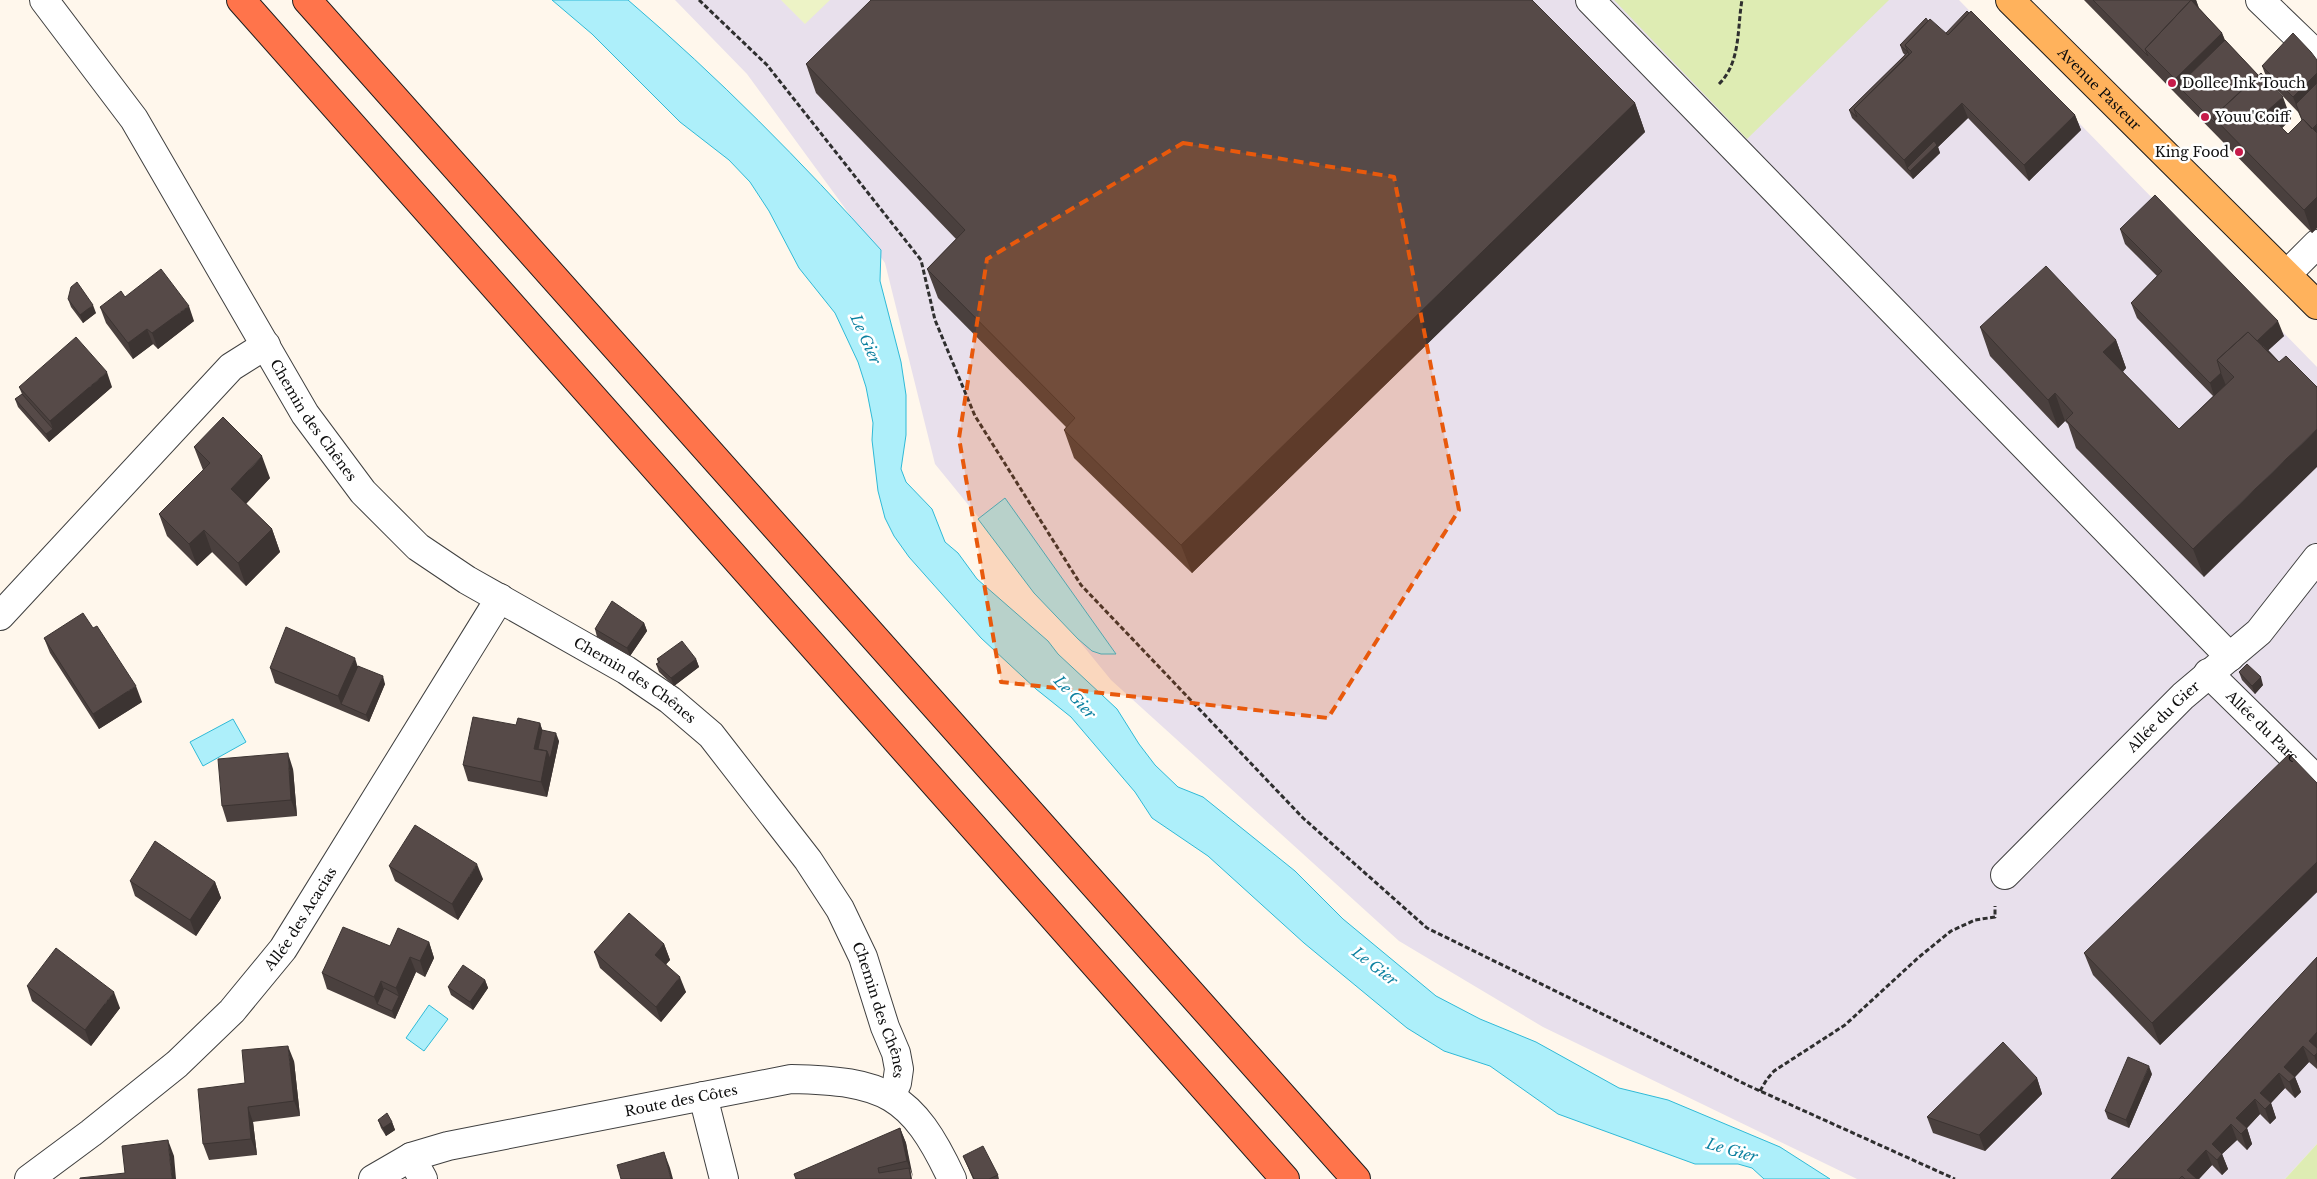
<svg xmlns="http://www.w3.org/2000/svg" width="2317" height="1179" font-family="'Libre Baskerville',serif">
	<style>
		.industrial { fill: #e8e0ec }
		.green { fill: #deecb3 }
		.pitch { fill: #edf3c6 }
		.water { fill: #adeffa; stroke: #2fbad7 }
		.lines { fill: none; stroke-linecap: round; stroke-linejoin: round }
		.minor-casing { stroke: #404040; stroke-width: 30 }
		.major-casing { stroke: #1e1e1e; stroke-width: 30 }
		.highway-casing { stroke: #1e1e1e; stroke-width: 30 }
		.path { stroke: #2f2f2f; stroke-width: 3; stroke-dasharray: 5 2.5; stroke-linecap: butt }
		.minor { stroke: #fff; stroke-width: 28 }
		.major { stroke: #ffb25c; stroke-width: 28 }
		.highway { stroke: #ff744b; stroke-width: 28 }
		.wall { fill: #4a403e; fill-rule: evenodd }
		.shaded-wall { fill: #3c3432 }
		.building { fill: #564a48; stroke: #3c3432 }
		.marked { fill: #e8590c; fill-opacity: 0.2; stroke: #e8590c; stroke-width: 4; stroke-dasharray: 10 6; stroke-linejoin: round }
		.poi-dot { fill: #c61b4a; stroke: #fff; stroke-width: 2 }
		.labels { text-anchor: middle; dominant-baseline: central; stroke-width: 5; stroke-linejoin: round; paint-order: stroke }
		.poi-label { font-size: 14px; fill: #0d0d0d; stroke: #fff; text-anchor: start }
		.street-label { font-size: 14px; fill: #0d0d0d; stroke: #fff }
		.water-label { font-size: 15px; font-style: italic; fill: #0d81a0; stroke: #fff }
	</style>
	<rect width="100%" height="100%" fill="#fff7ec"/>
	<path class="industrial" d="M675,0H1959L2317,367V1144L2285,1179H1857L1543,1027L1399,941L1111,680L935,464L885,263L747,74Z"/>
	<path class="green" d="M1614,0H1889L1747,139Z
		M2317,1144V1179H2285Z"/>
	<path class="pitch" d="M781,0H830L805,24Z"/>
	<path class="water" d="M552,0H628C718,77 802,162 881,250L880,281L901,362L906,395V435L901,469L906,482L932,509L945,542L958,553L977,579L1048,641L1058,654L1117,709L1139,744L1155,765L1178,787L1203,797L1295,871L1343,919L1436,996L1480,1019L1536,1042L1619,1088L1668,1100L1780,1147L1830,1179H1764L1752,1168L1738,1164H1695L1558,1114L1490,1066L1444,1051L1407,1028L1304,943L1208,856L1152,818L1135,792L1071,717L1036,689L981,638L909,557L894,536L885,518L878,491L872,440L873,423L866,387L858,362L835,313L799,268L769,211L750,182L729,160L680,122L592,34Z
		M1005,498L1116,654H1101L1092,651L1078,639L1034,593L978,519Z
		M233,719L246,742L203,766L190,742Z
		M429,1005L448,1019L424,1051L406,1038Z"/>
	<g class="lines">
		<defs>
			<g id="minor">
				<path id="s1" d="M44,0L134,119L305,414L363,492L418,547L467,580L626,670L670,700L711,735L808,860L840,909L863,957L885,1027L896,1053L899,1069L897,1083L891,1096"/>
				<path d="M1590,0L2230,657"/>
				<path d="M2260,0L2317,55"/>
				<path d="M2287,274L2317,244"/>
				<path d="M0,616L231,367L266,345"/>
				<path id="s2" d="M2208,673L2317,780"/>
				<path id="s3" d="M2005,875L2183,696L2259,632L2317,558"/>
				<path d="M703,1096L724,1179"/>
				<path d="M411,1157L423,1179"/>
				<path id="s4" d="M29,1179L91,1133L177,1064L232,1011L283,949L500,598"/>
				<path id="s5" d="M373,1179L411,1157L448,1146L791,1079C884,1081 912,1093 952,1179"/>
			</g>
			<g id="major">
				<path id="s6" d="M2010,0L2317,305"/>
			</g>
			<path id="highway" d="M241,0L1285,1179
				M307,0L1356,1179"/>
		</defs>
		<use href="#minor" class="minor-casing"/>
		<use href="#major" class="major-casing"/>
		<use href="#highway" class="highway-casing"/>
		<path class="path" d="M699,0L767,65L921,260L935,320L975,416L1081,585L1303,818L1427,928L1749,1086L1955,1179
			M1719,84C1741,62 1737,29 1742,0
			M1760,1091L1767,1079L1774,1071L1845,1025L1919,957L1951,931L1975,920L1995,917V906"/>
		<use href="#minor" class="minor"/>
		<use href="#major" class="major"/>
		<use href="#highway" class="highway"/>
	</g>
	<path class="wall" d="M2084,0H2196L2199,8L2222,33L2225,40L2258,75L2268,81L2262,66L2317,60V228L2312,233ZM2275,88L2298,112L2302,120L2288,134L2282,128L2291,119Z
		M1946,33L2075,115L2081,130L2029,181L1968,118L1938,147L1940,153L1913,179L1852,118L1849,110L1905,55L1903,53L1900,45Z
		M806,64L1635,103L1645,132L1192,573L1074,458L1064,430L1066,427L938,298L927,269L956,239L816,93Z
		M2120,229L2284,336L2268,350L2204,577L2076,448L2068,424L2065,421L2058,428L1990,356L1980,327L2116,340L2126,368L2123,372L2179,429L2213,396L2137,318L2131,303L2157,276L2125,244Z
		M125,297L194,321L158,349L153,344L133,359L106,323L100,307Z
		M68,299L96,313L83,323L71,307Z
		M19,387H112L49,442L18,407L15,399L22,394Z
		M194,447L270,478L246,504L272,529L280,552L246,586L212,552L197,566L167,536L159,514L203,470Z
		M644,623L647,631L630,656L597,637L595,629Z
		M44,638L142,702L99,729L50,653Z
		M657,659H696L699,667L674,686L659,672L656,664L658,663Z
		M358,666L385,684L369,722L275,683L270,668Z
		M2239,672L2263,685L2255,694L2242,680Z
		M540,723L542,730L559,741L547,797L468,781L463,765L516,725Z
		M293,769L297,816L227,822L222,806Z
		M2317,783V892L2160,1045L2093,975L2084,953Z
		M389,866L483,879L458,920L395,881Z
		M130,881L215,882L221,898L196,936L135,896Z
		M429,942L434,958L425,977L416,972L395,1019L327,989L322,973L390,946Z
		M664,944L670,960L666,964L686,992L661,1022L600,968L594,952Z
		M2317,957V1069L2309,1062L2295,1077L2301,1092L2295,1098L2285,1088L2271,1103L2276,1118L2270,1124L2260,1114L2247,1128L2252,1144L2247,1150L2237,1140L2222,1154L2228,1169L2222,1175L2212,1165L2199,1179H2111Z
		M485,980L488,988L473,1010L451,995L448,987Z
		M27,986L120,1008L91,1046L32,1001Z
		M294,1061L300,1116L253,1122L257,1155L209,1160L203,1144L245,1083Z
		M2152,1074L2129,1128L2108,1119L2105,1111Z
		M2037,1078L2042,1094L1985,1151L1933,1133L1927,1117Z
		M378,1120L392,1122L395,1130L386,1136L381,1128Z
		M900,1128L906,1143L912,1179H795Z
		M963,1156L998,1175L999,1179H973Z"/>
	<path class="shaded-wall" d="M2191,0H2196L2200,12Z
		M2222,33L2230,55L2178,86L2184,101L2175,79Z
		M2317,73V94L2299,112L2293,97Z
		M2283,97L2291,119L2275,135L2266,112Z
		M1635,103L1645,132L1192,573L1181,545Z
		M1962,103L1968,118L1938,147L1940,153L1913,179L1910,171L1907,168L1904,160Z
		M2075,115L2081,130L2029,181L2024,165Z
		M2317,125V135L2307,134Z
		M2317,197V228L2312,233L2304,210Z
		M93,305L96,313L83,323L80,315Z
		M189,306L194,321L158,349L152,333Z
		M2278,321L2284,336L2260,358L2234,377L2226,369Z
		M147,329L153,344L133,359L128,343Z
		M2116,340L2126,368L2114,380L2103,352Z
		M107,372L112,387L49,442L46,434L53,429L50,421Z
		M2221,373L2227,388L2215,399L2210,383Z
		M2055,393L2065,421L2058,428L2048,400Z
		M2317,429V467L2204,577L2193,549Z
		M262,456L270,478L239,511L231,489Z
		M272,529L280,552L246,586L238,563Z
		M204,530L212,552L197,566L189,544Z
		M644,623L647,631L630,656L627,648Z
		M355,658L360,674L341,704L338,696Z
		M696,659L699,667L674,686L671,678Z
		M383,676L385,684L369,722L366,715Z
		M2261,677L2263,685L2255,694L2252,686Z
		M136,686L142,702L99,729L93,714Z
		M540,723L545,738L541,757L534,749Z
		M556,733L559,741L547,797L541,782L547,751Z
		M288,753L293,769L297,816L291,800Z
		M2317,862V892L2160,1045L2152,1023Z
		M477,864L483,879L458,920L452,904Z
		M215,882L221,898L196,936L190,920Z
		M429,942L434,958L425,977L420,961Z
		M664,944L670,960L661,970L655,955Z
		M410,957L416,972L395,1019L392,1011L399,996L396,988Z
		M680,977L686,992L661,1022L656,1007Z
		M485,980L488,988L473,1010L470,1002Z
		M381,981L386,996L377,1004L374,997Z
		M114,992L120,1008L91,1046L85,1030Z
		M2317,1032V1064L2309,1041Z
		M288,1046L294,1061L300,1116L294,1101Z
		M2303,1046L2309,1062L2295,1077L2301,1092L2295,1098L2284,1067Z
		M2149,1066L2152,1074L2129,1128L2126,1120Z
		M2279,1073L2285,1088L2271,1103L2276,1118L2270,1124L2260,1093Z
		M2037,1078L2042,1094L1985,1151L1979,1135Z
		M2255,1099L2260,1114L2247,1128L2252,1144L2247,1150L2236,1118Z
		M248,1107L253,1122L257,1155L251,1139Z
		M392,1122L395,1130L386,1136L383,1128Z
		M2231,1124L2237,1140L2222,1154L2228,1169L2222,1175L2212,1144Z
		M900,1128L906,1143L913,1177L907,1161Z
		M168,1140L174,1156L176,1179H172Z
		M2206,1150L2212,1165L2199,1179H2191L2187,1170Z
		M664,1152L670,1168L673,1179H671Z"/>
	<path class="building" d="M871,0H1532L1635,103L1181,545L1064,430L1075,418L927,269L965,230L806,64Z
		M2093,0H2191L2145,49L2148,56Z
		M2191,0L2222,33L2175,79L2145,49Z
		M1967,11L1969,13L1948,35L1946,33Z
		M1971,11L2075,115L2024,165L1962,103L1904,160L1854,109L1912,52L1905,45L1930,19L1948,35Z
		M1926,18L1928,21L1905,45L1908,52L1900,45Z
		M2293,33L2311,52L2317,60V73L2293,97L2262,66Z
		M2225,40L2258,75L2213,117L2216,124L2178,86Z
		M1908,52L1909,54L1854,109L1857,117L1849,110Z
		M2261,73L2283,97L2266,112L2288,134L2303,119L2317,133V197L2304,210L2213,117Z
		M2317,83V124L2312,129L2303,119L2302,120L2296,104Z
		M1934,141L1937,145L1910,171L1907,168Z
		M2155,195L2278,321L2257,341L2248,332L2217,360L2221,373L2210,383L2131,303L2162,271L2120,229Z
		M2046,266L2116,340L2103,352L2179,429L2234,377L2217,360L2248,332L2279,362L2286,356L2317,387V429L2193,549L2066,420L2073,413L2055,393L2048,400L1980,327Z
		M161,269L189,306L152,333L147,329L128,343L100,307L121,291L125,297Z
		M77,282L93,305L80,315L68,299L71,287Z
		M76,337L107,372L50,421L19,387Z
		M2263,345L2279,362L2262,346Z
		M22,394L53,429L46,434L15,399Z
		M223,417L262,456L231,489L272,529L238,563L204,530L189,544L159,514L210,463L194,447Z
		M612,601L644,623L627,648L595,629Z
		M83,613L93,628L97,626L136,686L93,714L44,638Z
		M286,627L355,658L338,696L270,668Z
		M682,641L696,659L671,678L656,664L660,662L657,659Z
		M2247,664L2261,677L2252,686L2239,672Z
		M358,666L383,676L366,715L341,704Z
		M473,717L516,725L518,718L540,723L534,749L547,751L541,782L463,765Z
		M542,730L556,733L550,759L547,751L538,749Z
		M288,753L291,800L222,806L218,759Z
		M2289,754L2317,783V862L2152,1023L2084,953Z
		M415,825L477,864L452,904L389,866Z
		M155,841L215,882L190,920L130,881Z
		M629,913L664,944L655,955L680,977L656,1007L594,952Z
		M343,927L390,946L398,928L429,942L420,961L410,957L396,988L381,981L374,997L322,973Z
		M56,948L114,992L85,1030L27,986Z
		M2317,957V1032L2309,1041L2317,1048V1053L2314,1056L2303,1046L2284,1067L2295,1077L2289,1082L2279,1073L2260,1093L2271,1103L2265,1109L2255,1099L2236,1118L2247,1128L2241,1134L2231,1124L2212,1144L2222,1154L2217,1160L2206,1150L2187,1170L2197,1179H2185L2182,1176L2179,1179H2111Z
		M463,965L485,980L470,1002L448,987Z
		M384,988L399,996L392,1011L377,1004Z
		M2003,1042L2037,1078L1979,1135L1927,1117Z
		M288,1046L294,1101L248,1107L251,1139L203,1144L198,1089L245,1083L242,1050Z
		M2128,1057L2149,1066L2126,1120L2105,1111Z
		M387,1113L392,1122L383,1128L378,1120Z
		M900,1128L907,1161L878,1168L879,1173L909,1168L911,1179H796L794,1174Z
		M168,1140L172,1179H80V1178L125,1173L122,1146Z
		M983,1146L998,1175L989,1179H974L963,1156Z
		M664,1152L671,1179H621L617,1165Z"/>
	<path class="marked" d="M1183,143L1394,177L1459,510L1328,718L1001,682L959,438L987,259Z"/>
	<g class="poi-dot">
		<circle cx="2172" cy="83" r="5"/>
		<circle cx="2205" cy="117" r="5"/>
		<circle cx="2239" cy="152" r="5"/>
	</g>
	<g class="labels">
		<g class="poi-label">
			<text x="2182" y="83">Dollee Ink Touch</text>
			<text x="2215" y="117">Youu'Coiff</text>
			<text x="2229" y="152" text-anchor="end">King Food</text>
		</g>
		<g class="street-label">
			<text stroke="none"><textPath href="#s6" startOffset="126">Avenue Pasteur</textPath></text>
			<text stroke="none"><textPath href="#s1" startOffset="500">Chemin des Chênes</textPath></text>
			<text stroke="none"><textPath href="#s1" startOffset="920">Chemin des Chênes</textPath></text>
			<text stroke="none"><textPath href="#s3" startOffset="224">Allée du Gier</textPath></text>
			<text stroke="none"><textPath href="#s2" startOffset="76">Allée du Parc</textPath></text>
			<text stroke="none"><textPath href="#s4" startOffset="379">Allée des Acacias</textPath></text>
			<text stroke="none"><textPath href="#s1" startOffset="1340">Chemin des Chênes</textPath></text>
			<text stroke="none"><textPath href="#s5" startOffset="320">Route des Côtes</textPath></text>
		</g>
		<g class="water-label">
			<text transform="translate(866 339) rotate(66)">Le Gier</text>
			<text transform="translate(1075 697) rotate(47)">Le Gier</text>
			<text transform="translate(1375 966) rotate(38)">Le Gier</text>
			<text transform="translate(1732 1150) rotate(16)">Le Gier</text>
		</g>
	</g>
</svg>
